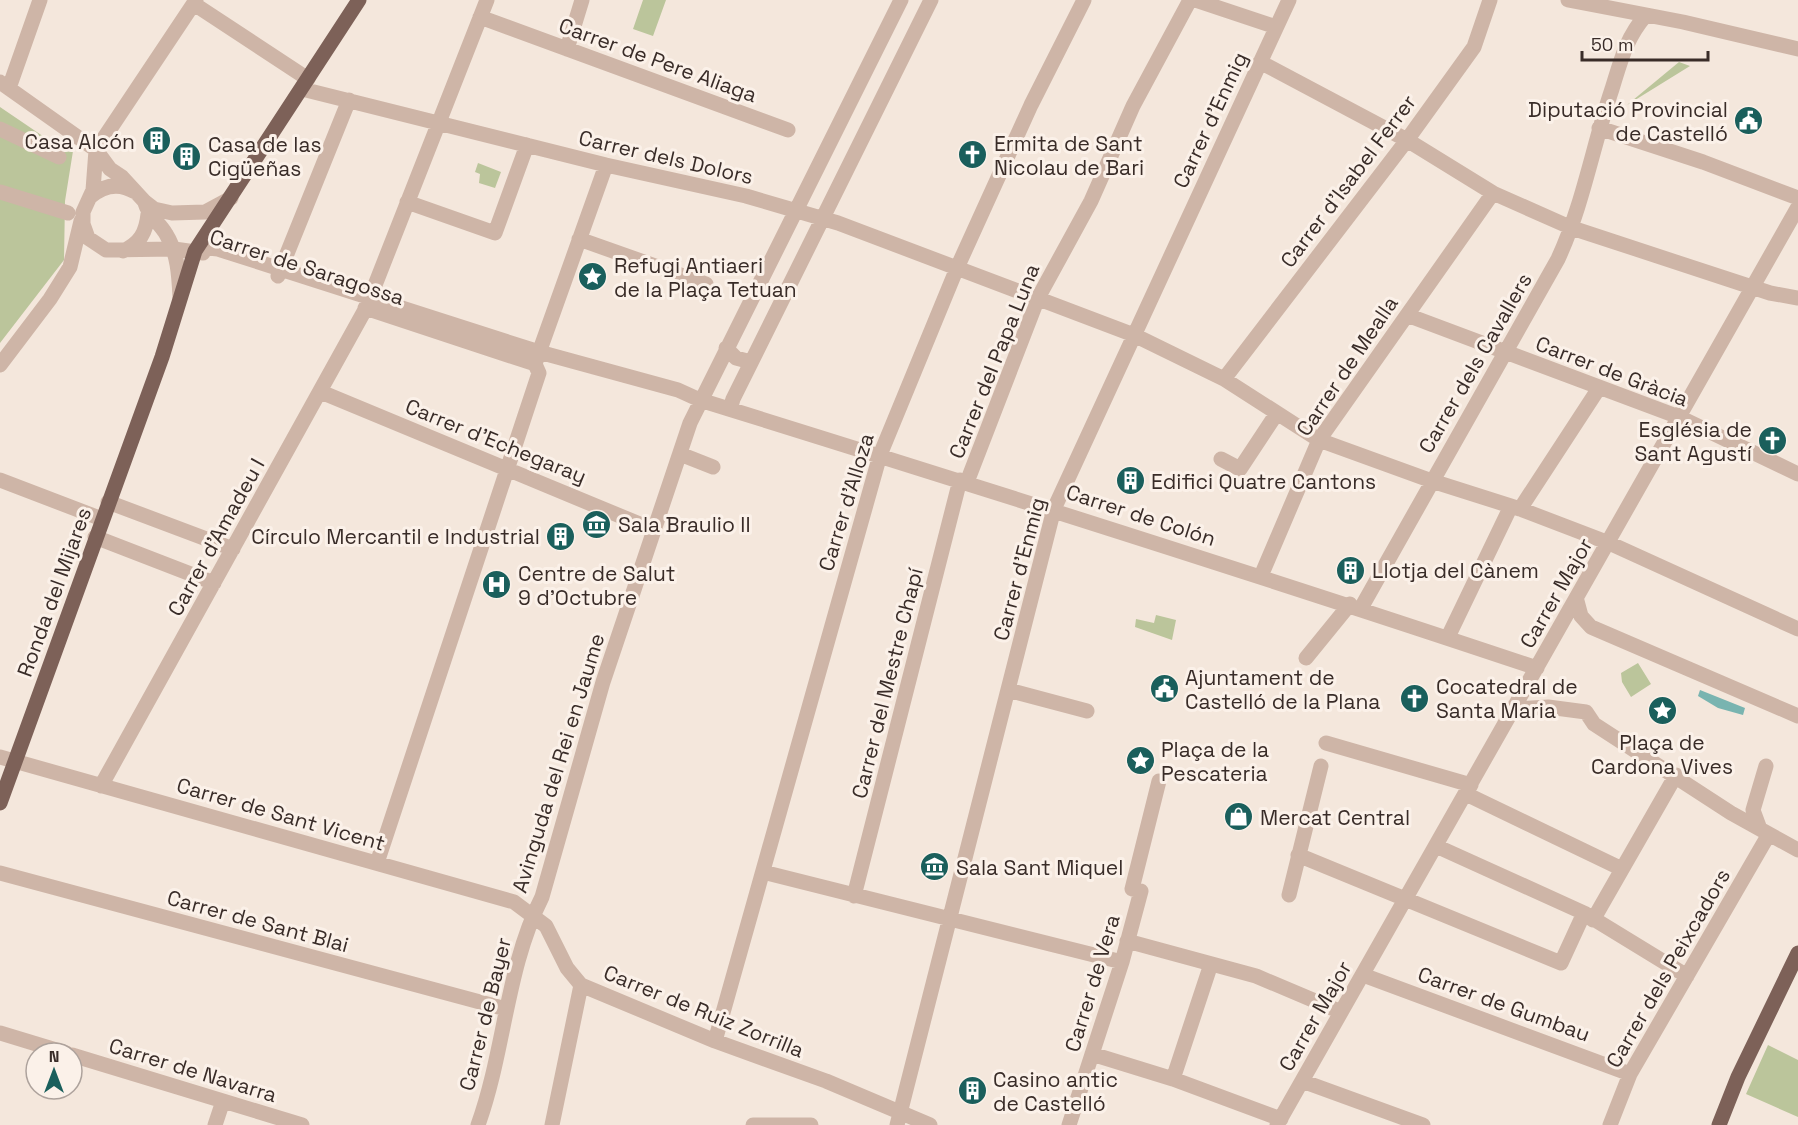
<svg xmlns="http://www.w3.org/2000/svg" width="1798" height="1125" font-family="'Space Grotesk',sans-serif">
	<style>
		.green { fill: #bbc59b }
		.water { fill: #79b4b0 }
		.lines { fill: none; stroke-linecap: round; stroke-linejoin: round }
		.minor { stroke: #ceb5a7; stroke-width: 15 }
		.major { stroke: #7d6158; stroke-width: 15 }
		.labels { text-anchor: middle; dominant-baseline: central; stroke-width: 6; stroke-linejoin: round; paint-order: stroke }
		.street-label { font-size: 21px; fill: #392c28; stroke: #fbf1e9 }
		.poi-label { font-size: 21px; fill: #392c28; stroke: #fbf1e9; text-anchor: start }
	</style>
	<rect width="100%" height="100%" fill="#f4e7dc"/>
	<path class="green" d="M643,0H666L653,36L633,29Z
		M1679,62L1690,66L1627,105Z
		M0,107L53,143L73,151L65,201L64,260L0,343Z
		M478,163L501,172L495,188L479,183L480,174L475,172Z
		M1156,615L1176,620L1172,640L1135,627L1136,619L1154,623Z
		M1638,663L1651,684L1631,697L1622,682L1621,673Z
		M1768,1045L1798,1060V1117L1746,1094Z"/>
	<path class="water" d="M1700,690L1745,708L1743,715L1718,708L1698,696Z"/>
	<g class="lines">
		<path class="minor" d="M196,0L96,150L93,190L83,212V224L88,238L106,250L174,249L203,253
			M1195,0L1276,27
			M1568,0L1683,22L1798,49
			M194,4L308,79
			M480,17L788,130
			M567,49L582,0
			M1260,62L1407,140L1493,193L1572,228L1770,293L1798,298
			M0,82L96,150L110,169L122,177L145,202L154,209L172,213L205,212L231,198
			M9,88L40,0
			M302,89L606,165L746,196L838,223L1134,335L1224,379L1319,440L1432,481L1520,509L1609,543L1798,629
			M1599,128L1703,162L1798,198
			M0,129L59,157
			M0,192L68,213
			M90,197C104,185 119,182 135,192
			M407,202L495,233L527,145
			M145,203C149,217 159,222 166,234C178,253 179,277 180,298
			M579,239L706,284
			M123,251C140,243 146,233 148,214
			M195,251L208,248L218,249L539,352L678,390L700,400C980,487 1259,575 1537,668
			M278,276L349,100
			M365,308L535,364L539,373L377,863
			M1407,315L1679,417L1798,474
			M726,348L736,358L751,362
			M536,361L606,165
			M0,365L50,299L70,267L81,221
			M1224,379L1407,140L1474,47L1490,0
			M321,392L654,530
			M730,409L733,399L931,0
			M680,454L713,467
			M1221,459L1240,469L1277,413
			M0,480L102,519
			M967,482L1038,298L1091,201L1133,106L1190,0
			M108,502L233,549
			M1520,509L1599,388
			M95,537L214,583
			M1261,576L1319,440L1493,193
			M1577,601L1581,616L1591,627L1798,716
			M1361,608L1558,259C1583,205 1593,145 1612,89C1621,60 1626,38 1646,15
			M1448,637L1511,506
			M1306,658L1350,604
			M1008,690L1087,711
			M1514,709L1548,707L1586,712L1594,724L1731,813L1798,850
			M1326,743L1471,785
			M0,757L514,902L546,926L567,968L581,985L715,1041L826,1081L930,1125
			M101,786L366,308L487,0
			M1466,794L1622,869
			M1760,829L1753,810L1766,766
			M1436,846L1584,913L1687,976
			M1298,855L1561,963L1584,913
			M763,872L1122,962
			M0,873L506,1009
			M1289,895L1321,766
			M854,896L960,480
			M1593,920L1676,775
			M1127,941L1256,976L1341,1012
			M1363,975L1630,1074
			M0,1033L66,1053
			M715,1041L880,455L957,268L1031,105L1084,0
			M1092,1054L1173,1079L1281,1119
			M72,1055L302,1125
			M1173,1079L1211,964
			M1302,1081L1423,1125
			M215,1125L223,1101
			M478,1125C505,1050 506,968 542,897L603,682L690,423L901,0
			M552,1125L581,985
			M753,1125H811
			M897,1125L1054,509L1289,0
			M1069,1125L1122,962L1141,891L1132,889L1159,781
			M1277,1125L1798,207
			M1610,1125L1630,1074L1769,834"/>
		<path class="major" d="M0,803L162,357L195,251L359,0
			M1719,1125L1738,1077L1798,953"/>
	</g>
	<defs>
		<symbol id="civic-disc" viewBox="-11 -11 22 22"><circle r="9.5" fill="#1a5f5c" stroke="#fbf1e9"/><path d="M-.6-6.5H3V-4.5H.6V-3L4-1V1h2V6H-6V1h2V-1L-.6-3ZM-1.2 2.5V6h2.4V2.5Z" fill="#fff"/></symbol>
		<symbol id="building-disc" viewBox="-11 -11 22 22"><circle r="9.5" fill="#1a5f5c" stroke="#fbf1e9"/><path d="M-4-6H4V6H1V3H-1V6H-4ZM-2.5-4.3h1.7v1.8h-1.7ZM.8-4.3h1.7v1.8H.8ZM-2.5-1h1.7V.8h-1.7ZM.8-1h1.7V.8H.8Z" fill="#fff"/></symbol>
		<symbol id="church-disc" viewBox="-11 -11 22 22"><circle r="9.5" fill="#1a5f5c" stroke="#fbf1e9"/><path d="M-1.2-6h2.4v3.5h3.3v2.4h-3.3V6h-2.4V-.1h-3.3v-2.4h3.3Z" fill="#fff"/></symbol>
		<symbol id="sight-disc" viewBox="-11 -11 22 22"><circle r="9.5" fill="#1a5f5c" stroke="#fbf1e9"/><path d="M0-6L1.8-2.2L6-1.7L2.9 1.2L3.7 5.4L0 3.3L-3.7 5.4L-2.9 1.2L-6-1.7L-1.8-2.2Z" fill="#fff"/></symbol>
		<symbol id="museum-disc" viewBox="-11 -11 22 22"><circle r="9.5" fill="#1a5f5c" stroke="#fbf1e9"/><path d="M0-6L6-3V-2H-6V-3ZM-5-1h2V3h-2ZM-1-1h2V3h-2ZM3-1h2V3H3ZM-6 4H6V6H-6Z" fill="#fff"/></symbol>
		<symbol id="hospital-disc" viewBox="-11 -11 22 22"><circle r="9.5" fill="#1a5f5c" stroke="#fbf1e9"/><path d="M-5-5h3v3.5h4V-5h3V5h-3V1.5h-4V5h-3Z" fill="#fff"/></symbol>
		<symbol id="shop-disc" viewBox="-11 -11 22 22"><circle r="9.5" fill="#1a5f5c" stroke="#fbf1e9"/><path d="M-5-2.5h2.3a2.7 3.5 0 0 1 5.4 0H5L5.5 6h-11ZM-1.5-2.5h3a1.5 2.3 0 0 0-3 0Z" fill="#fff"/></symbol>
	</defs>
	<g fill-rule="evenodd">
		<use href="#civic-disc" x="1732" y="104" width="33" height="33"/>
		<use href="#building-disc" x="140" y="124" width="33" height="33"/>
		<use href="#church-disc" x="956" y="138" width="33" height="33"/>
		<use href="#building-disc" x="170" y="140" width="33" height="33"/>
		<use href="#sight-disc" x="576" y="260" width="33" height="33"/>
		<use href="#church-disc" x="1756" y="424" width="33" height="33"/>
		<use href="#building-disc" x="1114" y="464" width="33" height="33"/>
		<use href="#museum-disc" x="580" y="508" width="33" height="33"/>
		<use href="#building-disc" x="544" y="520" width="33" height="33"/>
		<use href="#building-disc" x="1334" y="554" width="33" height="33"/>
		<use href="#hospital-disc" x="480" y="568" width="33" height="33"/>
		<use href="#civic-disc" x="1148" y="672" width="33" height="33"/>
		<use href="#church-disc" x="1398" y="682" width="33" height="33"/>
		<use href="#sight-disc" x="1646" y="694" width="33" height="33"/>
		<use href="#sight-disc" x="1124" y="744" width="33" height="33"/>
		<use href="#shop-disc" x="1222" y="800" width="33" height="33"/>
		<use href="#museum-disc" x="918" y="850" width="33" height="33"/>
		<use href="#building-disc" x="956" y="1074" width="33" height="33"/>
	</g>
	<g class="labels">
		<g class="street-label">
			<text transform="translate(658 60) rotate(20)">Carrer de Pere Aliaga</text>
			<text transform="translate(1210 120) rotate(-65)">Carrer d'Enmig</text>
			<text transform="translate(666 157) rotate(13)">Carrer dels Dolors</text>
			<text transform="translate(1348 181) rotate(-53)">Carrer d'Isabel Ferrer</text>
			<text transform="translate(307 267) rotate(18)">Carrer de Saragossa</text>
			<text transform="translate(994 361) rotate(-68)">Carrer del Papa Luna</text>
			<text transform="translate(1475 363) rotate(-60)">Carrer dels Cavallers</text>
			<text transform="translate(1347 366) rotate(-56)">Carrer de Mealla</text>
			<text transform="translate(1612 371) rotate(21)">Carrer de Gràcia</text>
			<text transform="translate(496 441) rotate(22)">Carrer d'Echegaray</text>
			<text transform="translate(846 502) rotate(-73)">Carrer d'Alloza</text>
			<text transform="translate(1141 515) rotate(18)">Carrer de Colón</text>
			<text transform="translate(216 537) rotate(-61)">Carrer d'Amadeu I</text>
			<text transform="translate(1019 569) rotate(-75)">Carrer d'Enmig</text>
			<text transform="translate(54 592) rotate(-70)">Ronda del Mijares</text>
			<text transform="translate(1556 593) rotate(-60)">Carrer Major</text>
			<text transform="translate(887 683) rotate(-76)">Carrer del Mestre Chapí</text>
			<text transform="translate(558 763) rotate(-73)">Avinguda del Rei en Jaume</text>
			<text transform="translate(281 814) rotate(16)">Carrer de Sant Vicent</text>
			<text transform="translate(258 921) rotate(15)">Carrer de Sant Blai</text>
			<text transform="translate(1668 968) rotate(-60)">Carrer dels Peixcadors</text>
			<text transform="translate(1092 983) rotate(-73)">Carrer de Vera</text>
			<text transform="translate(1504 1004) rotate(20)">Carrer de Gumbau</text>
			<text transform="translate(704 1011) rotate(22)">Carrer de Ruiz Zorrilla</text>
			<text transform="translate(485 1014) rotate(-76)">Carrer de Bayer</text>
			<text transform="translate(1315 1016) rotate(-60)">Carrer Major</text>
			<text transform="translate(193 1070) rotate(17)">Carrer de Navarra</text>
		</g>
		<g class="poi-label">
			<text x="1728" y="109" text-anchor="end">Diputació Provincial<tspan x="1728" dy="24">de Castelló</tspan></text>
			<text x="135" y="141" text-anchor="end">Casa Alcón</text>
			<text x="994" y="143">Ermita de Sant<tspan x="994" dy="24">Nicolau de Bari</tspan></text>
			<text x="208" y="144">Casa de las<tspan x="208" dy="24">Cigüeñas</tspan></text>
			<text x="614" y="265">Refugi Antiaeri<tspan x="614" dy="24">de la Plaça Tetuan</tspan></text>
			<text x="1752" y="429" text-anchor="end">Església de<tspan x="1752" dy="24">Sant Agustí</tspan></text>
			<text x="1151" y="481">Edifici Quatre Cantons</text>
			<text x="618" y="524">Sala Braulio II</text>
			<text x="540" y="536" text-anchor="end">Círculo Mercantil e Industrial</text>
			<text x="1372" y="570">Llotja del Cànem</text>
			<text x="518" y="573">Centre de Salut<tspan x="518" dy="24">9 d'Octubre</tspan></text>
			<text x="1185" y="677">Ajuntament de<tspan x="1185" dy="24">Castelló de la Plana</tspan></text>
			<text x="1436" y="686">Cocatedral de<tspan x="1436" dy="24">Santa Maria</tspan></text>
			<text x="1662" y="742" text-anchor="middle">Plaça de<tspan x="1662" dy="24">Cardona Vives</tspan></text>
			<text x="1161" y="749">Plaça de la<tspan x="1161" dy="24">Pescateria</tspan></text>
			<text x="1260" y="817">Mercat Central</text>
			<text x="956" y="867">Sala Sant Miquel</text>
			<text x="993" y="1079">Casino antic<tspan x="993" dy="24">de Castelló</tspan></text>
		</g>
	</g>
	<g transform="translate(54 1071)"><circle r="28" fill="#fbf1e9" stroke="#ada29c" stroke-width="1.5"/>
	<path d="M0-4.5L10 22L0 15L-10 22Z" fill="#1a5f5c"/>
	<text y="-9" font-size="16" font-weight="bold" text-anchor="middle" fill="#392c28">N</text>
	</g>
	<path d="M1582 51v9h126v-9" fill="none" stroke="#392c28" stroke-width="3"/>
	<text x="1591" y="51" font-size="18" fill="#392c28" stroke="#fbf1e9" stroke-width="4.5" paint-order="stroke">50 m</text>
</svg>
